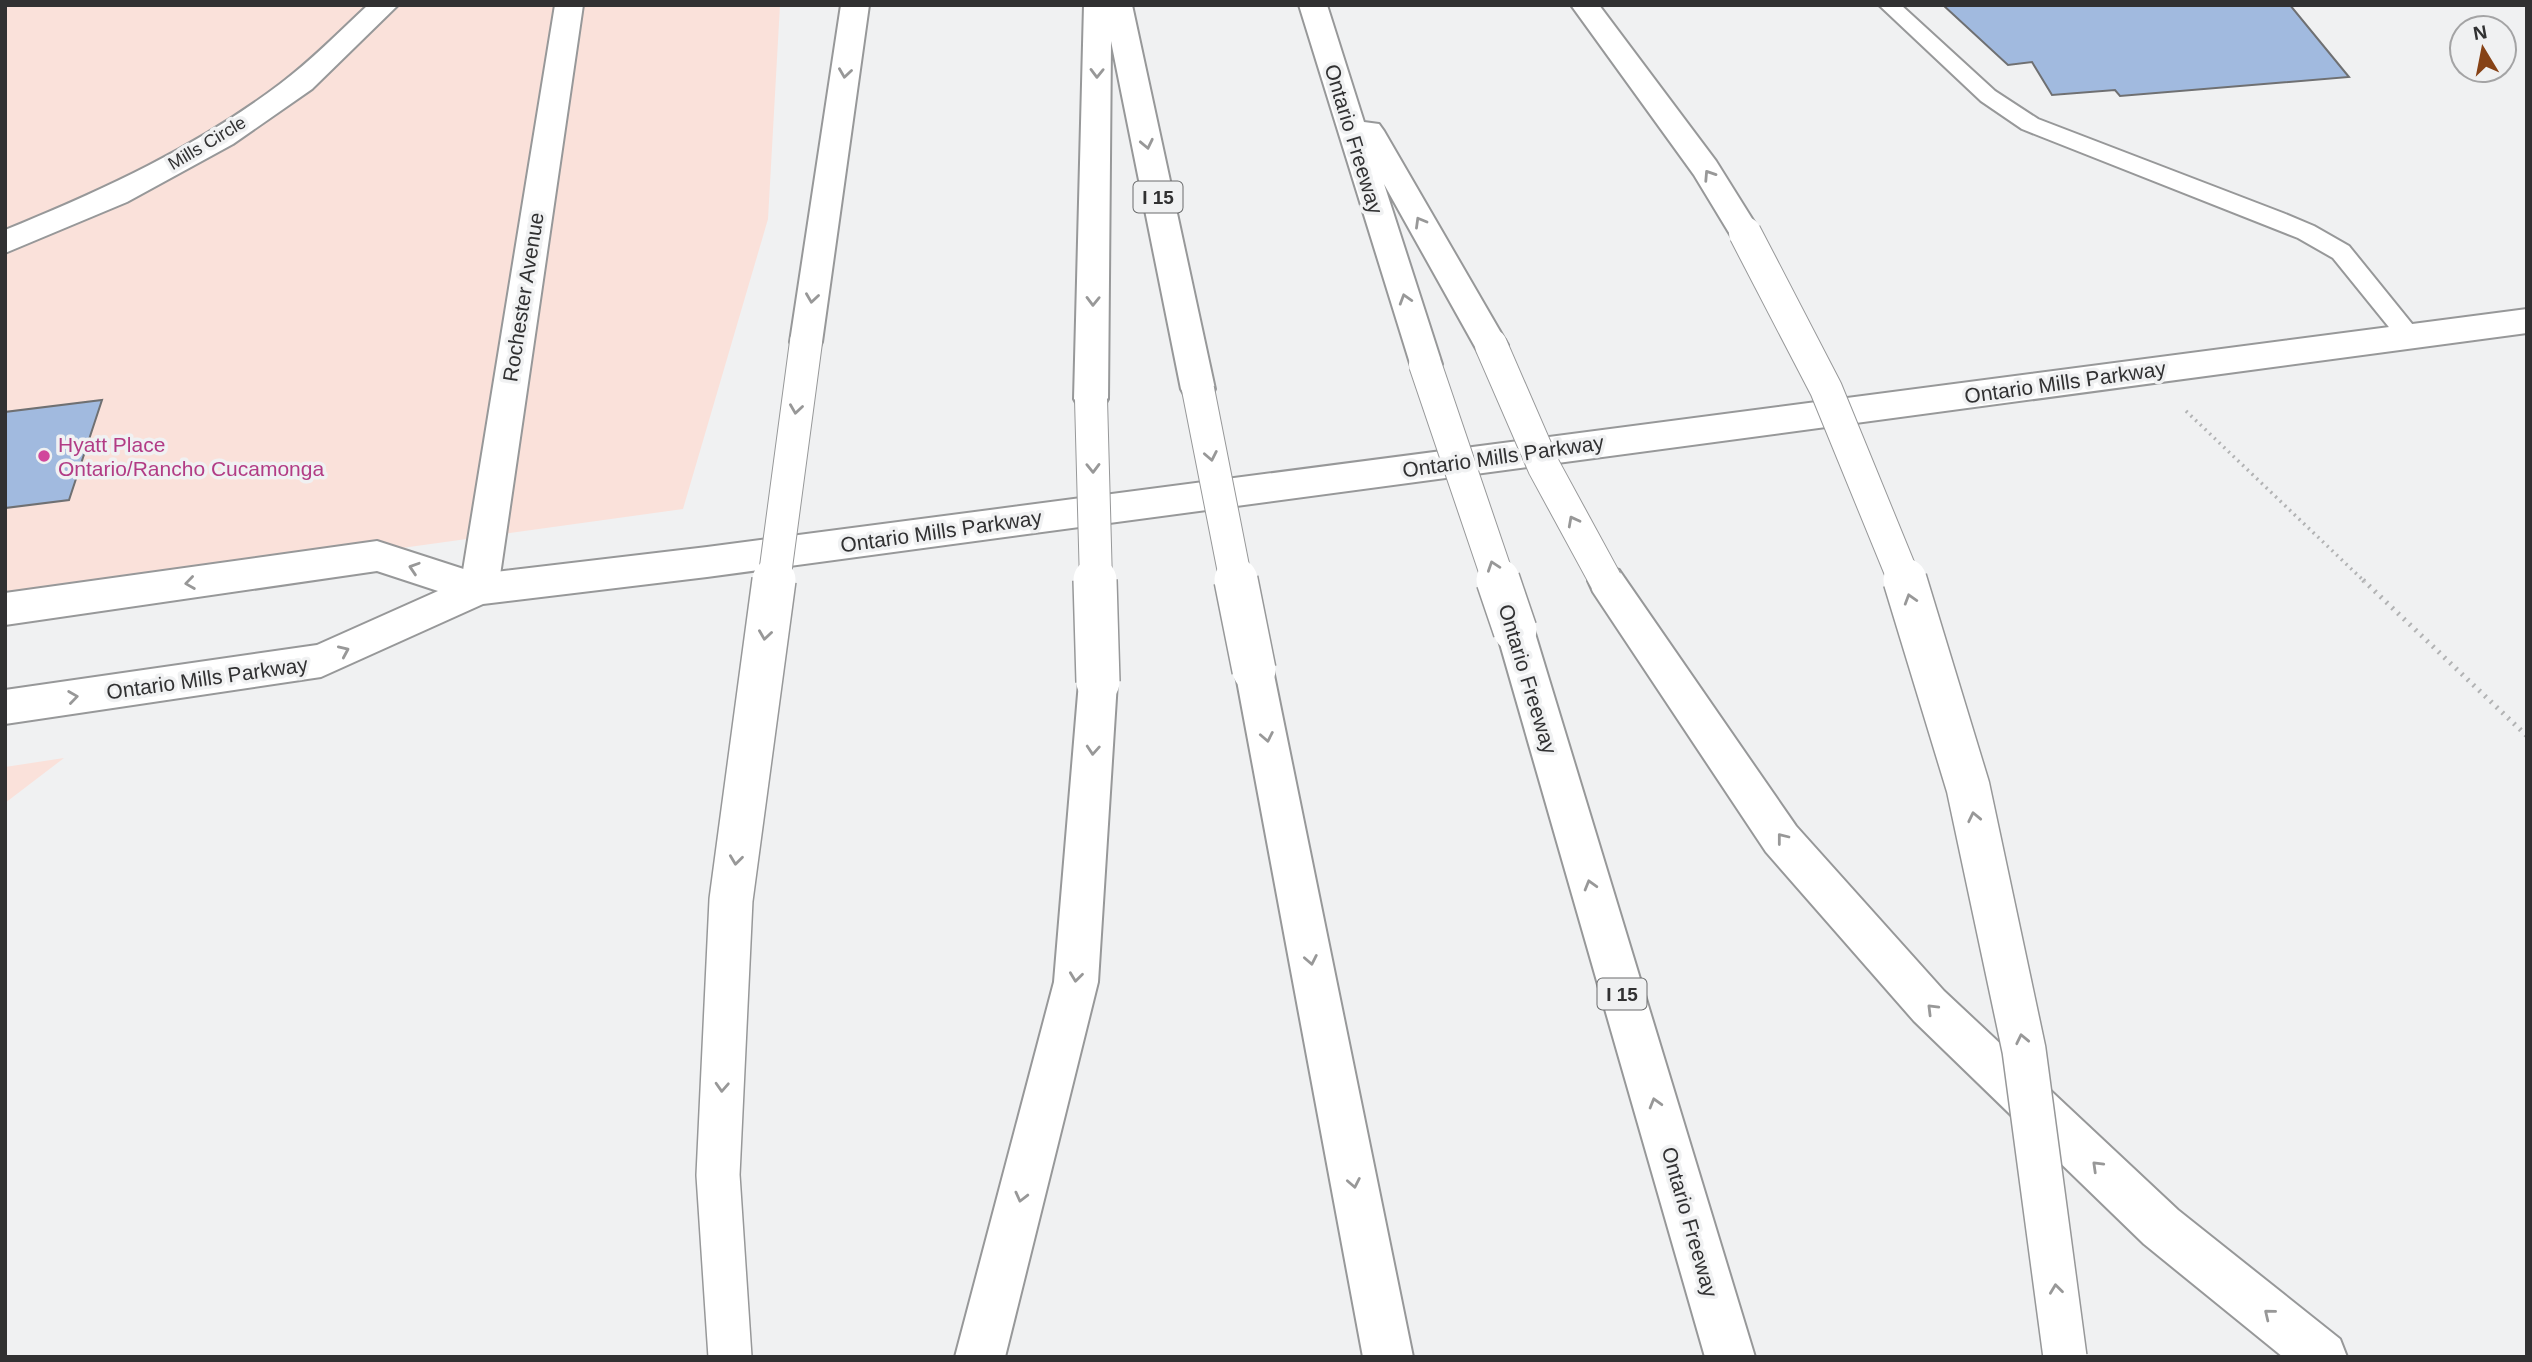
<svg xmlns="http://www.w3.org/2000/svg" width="2532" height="1362" font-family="Arial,sans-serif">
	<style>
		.commercial { fill: #fae1da }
		.building { fill: #a1badf; stroke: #6f7072; stroke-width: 2 }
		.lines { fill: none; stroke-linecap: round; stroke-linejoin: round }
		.lane-casing { stroke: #979899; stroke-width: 4 }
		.street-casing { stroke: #979899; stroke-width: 4 }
		.secondary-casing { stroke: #979899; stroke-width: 4 }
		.highway-casing { stroke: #979899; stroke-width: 4 }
		.path-far1 { stroke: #b2b3b4; stroke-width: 3.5; stroke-dasharray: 2 4.5; stroke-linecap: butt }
		.path { stroke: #b2b3b4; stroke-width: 5; stroke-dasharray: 2 6; stroke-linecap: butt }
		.lane { fill: #fff; fill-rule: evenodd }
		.street { fill: #fff; fill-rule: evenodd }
		.secondary { fill: #fff; fill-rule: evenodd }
		.highway { fill: #fff; fill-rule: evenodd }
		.highway-bridge-far1-casing { stroke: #979899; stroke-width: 34; stroke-linecap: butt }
		.highway-bridge-casing { stroke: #979899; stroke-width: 46; stroke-linecap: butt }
		.highway-bridge-far1 { stroke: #fff; stroke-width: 32 }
		.highway-bridge { stroke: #fff; stroke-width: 43 }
		.oneway { stroke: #989898 }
		.hotel-dot { fill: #d1479c; stroke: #f0f1f2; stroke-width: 2.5 }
		.labels { text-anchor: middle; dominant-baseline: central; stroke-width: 7; stroke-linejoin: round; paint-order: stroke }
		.far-street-label { font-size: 18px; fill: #313132; stroke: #f0f1f2 }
		.shield { fill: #f0f1f2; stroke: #6a6b6c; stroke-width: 2 }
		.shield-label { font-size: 19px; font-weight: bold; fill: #313132 }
		.street-label { font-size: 21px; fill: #313132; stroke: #f0f1f2 }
		.hotel-label { font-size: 21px; fill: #b23c85; stroke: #f0f1f2; text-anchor: start }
	</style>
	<rect width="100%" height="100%" fill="#f0f1f2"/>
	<path class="commercial" d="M5,5H780L768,219L683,509L5,603Z
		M64,758L5,803V767Z"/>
	<path class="building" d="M1943,5H2290L2349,77L2120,96L2115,90L2052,95L2032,62L2008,65Z
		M102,400L69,500L5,508V412Z"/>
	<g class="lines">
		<defs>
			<path id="lane" d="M1879,5H1901L1995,91L2038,119L2283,213L2314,226L2349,246L2417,330L2421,336L2417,342L2409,345L2401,342L2333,258L2298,238L2022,129L1981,101Z"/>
			<path id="street" d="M368,5H398L312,89L233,144L127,202L5,253V230C101,191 197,147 280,84C311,61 339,32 368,5Z
				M555,5H583L498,589L492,600L479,604L466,600L460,589Z"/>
			<path id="secondary" d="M2527,309V333L707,577L483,604L321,677L5,724V690L317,645L438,591L377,571L5,625V593L377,541L479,574L707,547Z"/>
			<path id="highway" d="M841,5H869L822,342L818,351L806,354L794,351L790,342Z
				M1084,5H1132L1215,389L1210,398L1198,402L1186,398L1181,389L1111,41L1108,399L1103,408L1091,412L1079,408L1074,399Z
				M1299,5H1327L1364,122L1379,124L1384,131L1508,345L1503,354L1491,357L1479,354L1384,184L1442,364L1437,373L1425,377L1413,373Z
				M1571,5H1599L1716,161L1761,233L1756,241L1745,244L1734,241L1694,175Z
				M1606,566L1619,570L1796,826L1944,991L2178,1210L2340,1339L2347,1357H2283L2144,1244L1914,1021L1766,852L1593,592L1588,581L1593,570Z
				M1515,614L1528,619L1534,630L1755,1357H1705L1496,630L1502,619Z
				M1254,653L1268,658L1273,670L1413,1357H1363L1235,670L1240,658Z
				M1098,665L1112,670L1117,682L1098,982L1005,1357H955L1054,982L1079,682L1084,670Z"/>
		</defs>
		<use href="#lane" class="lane-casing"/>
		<use href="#street" class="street-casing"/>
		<use href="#secondary" class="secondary-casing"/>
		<use href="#highway" class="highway-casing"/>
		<path class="path-far1" d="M2186,411L2365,582"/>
		<path class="path" d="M2363,580L2527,736"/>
		<use href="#lane" class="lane"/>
		<use href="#street" class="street"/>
		<use href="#secondary" class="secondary"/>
		<use href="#highway" class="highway"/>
		<defs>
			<path id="highway-bridge-far1" d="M1745,233L1826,389L1905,582
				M1491,345L1544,467L1606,581
				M1425,364L1499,582
				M1198,389L1236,582
				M1091,399L1096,582
				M774,582L806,342"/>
			<path id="highway-bridge" d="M1095,580L1098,682
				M1236,580L1254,670
				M1498,580L1515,630
				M1905,580L1968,787L2024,1050L2065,1357
				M730,1357L718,1175L731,900L774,580"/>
		</defs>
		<use href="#highway-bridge-far1" class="highway-bridge-far1-casing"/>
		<use href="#highway-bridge" class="highway-bridge-casing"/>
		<use href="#highway-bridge-far1" class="highway-bridge-far1"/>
		<use href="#highway-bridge" class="highway-bridge"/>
	</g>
	<defs><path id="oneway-chevron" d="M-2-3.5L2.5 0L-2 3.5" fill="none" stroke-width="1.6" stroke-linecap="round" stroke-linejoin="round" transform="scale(1.75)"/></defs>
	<g class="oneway">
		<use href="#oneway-chevron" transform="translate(845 73) rotate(98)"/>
		<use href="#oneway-chevron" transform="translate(1097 73) rotate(91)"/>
		<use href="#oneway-chevron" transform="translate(1147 144) rotate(78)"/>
		<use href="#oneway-chevron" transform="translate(1709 175) rotate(-123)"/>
		<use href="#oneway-chevron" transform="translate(1420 222) rotate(-120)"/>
		<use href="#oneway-chevron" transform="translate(812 298) rotate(98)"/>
		<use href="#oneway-chevron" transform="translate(1405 299) rotate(-107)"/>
		<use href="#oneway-chevron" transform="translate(1093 301) rotate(91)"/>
		<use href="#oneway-chevron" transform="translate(796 409) rotate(98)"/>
		<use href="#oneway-chevron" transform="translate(1211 456) rotate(79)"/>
		<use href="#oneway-chevron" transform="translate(1093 468) rotate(89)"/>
		<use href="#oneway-chevron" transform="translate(1573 521) rotate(-118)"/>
		<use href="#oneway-chevron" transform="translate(1493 566) rotate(-109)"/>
		<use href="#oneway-chevron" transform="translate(414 568) rotate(-162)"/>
		<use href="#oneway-chevron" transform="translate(190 583) rotate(172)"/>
		<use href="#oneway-chevron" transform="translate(1910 599) rotate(-107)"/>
		<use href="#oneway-chevron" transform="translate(765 635) rotate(98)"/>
		<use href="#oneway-chevron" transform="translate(344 651) rotate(-24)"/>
		<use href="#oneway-chevron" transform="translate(73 697) rotate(-8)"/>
		<use href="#oneway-chevron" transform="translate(1267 737) rotate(79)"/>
		<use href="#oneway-chevron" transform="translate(1093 750) rotate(94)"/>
		<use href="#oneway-chevron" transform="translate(1974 817) rotate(-102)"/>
		<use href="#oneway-chevron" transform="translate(1782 838) rotate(-128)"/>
		<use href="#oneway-chevron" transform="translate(736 860) rotate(97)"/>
		<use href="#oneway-chevron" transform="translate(1590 885) rotate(-106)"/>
		<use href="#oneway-chevron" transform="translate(1311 960) rotate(79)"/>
		<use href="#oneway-chevron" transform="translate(1076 977) rotate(97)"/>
		<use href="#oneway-chevron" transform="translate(1932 1009) rotate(-135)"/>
		<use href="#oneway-chevron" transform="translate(2022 1039) rotate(-102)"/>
		<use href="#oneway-chevron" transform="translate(722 1087) rotate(93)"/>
		<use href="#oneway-chevron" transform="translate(1655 1103) rotate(-106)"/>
		<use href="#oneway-chevron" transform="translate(2097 1166) rotate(-136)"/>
		<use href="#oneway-chevron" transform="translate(1354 1183) rotate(79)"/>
		<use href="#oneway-chevron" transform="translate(1021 1197) rotate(104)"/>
		<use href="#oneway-chevron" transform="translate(2056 1289) rotate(-97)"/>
		<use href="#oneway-chevron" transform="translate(2269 1314) rotate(-141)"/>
	</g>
	<circle class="hotel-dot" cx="44" cy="456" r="7"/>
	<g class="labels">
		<g class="far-street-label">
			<text transform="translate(207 143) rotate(-31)">Mills Circle</text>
		</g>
		<g class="shield">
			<rect x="1133.5" y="181.5" width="49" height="31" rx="5"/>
			<rect x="1597.5" y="978.5" width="49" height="31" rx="5"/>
		</g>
		<g class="shield-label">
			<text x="1158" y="197">I 15</text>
			<text x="1622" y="994">I 15</text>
		</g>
		<g class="street-label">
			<text transform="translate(1354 139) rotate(73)">Ontario Freeway</text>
			<text transform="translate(523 297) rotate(-81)">Rochester Avenue</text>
			<text transform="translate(2065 382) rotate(-8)">Ontario Mills Parkway</text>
			<text transform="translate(1503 456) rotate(-8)">Ontario Mills Parkway</text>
			<text transform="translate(941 531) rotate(-8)">Ontario Mills Parkway</text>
			<text transform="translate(207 678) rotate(-8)">Ontario Mills Parkway</text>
			<text transform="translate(1528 679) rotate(73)">Ontario Freeway</text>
			<text transform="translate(1690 1222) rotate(74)">Ontario Freeway</text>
		</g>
		<g class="hotel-label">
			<text x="58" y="444">Hyatt Place<tspan x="58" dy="24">Ontario/Rancho Cucamonga</tspan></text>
		</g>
	</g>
	<rect width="2532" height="1362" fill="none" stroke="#313132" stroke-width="14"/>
	<g transform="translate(2483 49) rotate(350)"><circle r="33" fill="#f0f1f2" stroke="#a4a4a5" stroke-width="2"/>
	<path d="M0-5L12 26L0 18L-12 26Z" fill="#864216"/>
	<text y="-10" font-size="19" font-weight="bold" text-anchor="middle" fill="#313132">N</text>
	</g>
</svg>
